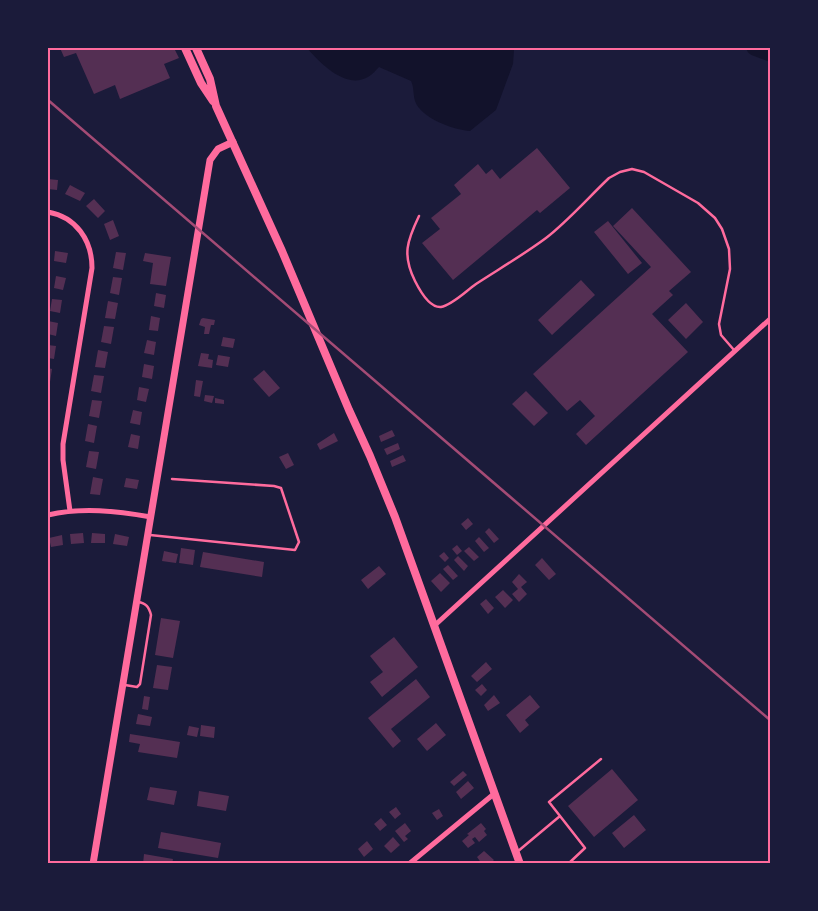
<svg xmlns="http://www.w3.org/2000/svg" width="818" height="911" font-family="Georgia,serif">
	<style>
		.water { fill: #12122b }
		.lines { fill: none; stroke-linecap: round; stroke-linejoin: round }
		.river { stroke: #12122b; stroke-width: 15 }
		.building { fill: #542f53 }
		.service { stroke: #ff6b9d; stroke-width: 2.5 }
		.minor { stroke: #ff6b9d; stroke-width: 5 }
		.tertiary { stroke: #ff6b9d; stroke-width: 7 }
		.secondary { stroke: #ff6b9d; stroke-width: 8 }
		.rail { stroke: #a44b75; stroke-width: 2.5 }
		.neatline { fill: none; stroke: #ff6b9d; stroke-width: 2 }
	</style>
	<rect width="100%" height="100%" fill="#1b1b3a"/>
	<path class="water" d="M307,48H514V50L513,64L496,110L470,131C453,130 421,118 415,101C413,94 414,87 411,81L379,67C376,70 372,75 368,77C346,90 320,63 307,48Z"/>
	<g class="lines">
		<path class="river" d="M754,48L770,54"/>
	</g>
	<path class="building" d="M60,48H157L158,50L165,48H174L179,58L164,64L170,78L120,99L115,85L94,94L76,53L64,57Z
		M537,148L570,188L540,213L537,210L453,280L422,243L440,229L431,218L461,194L454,185L478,164L486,174L492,169L500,179Z
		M48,179L58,180L57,190L48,189Z
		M70,185L85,193L80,201L65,194Z
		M94,199L105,211L98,218L86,206Z
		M632,208L691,272L669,291L673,295L652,314L688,352L586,445L576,434L595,416L580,400L567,411L533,374L651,267L613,226Z
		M113,220L119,236L110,240L104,224Z
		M608,221L642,263L628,274L594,232Z
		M55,251L68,253L66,263L54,261Z
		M116,252L126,253L123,270L113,268Z
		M145,253L171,257L166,286L150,284L153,263L143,261Z
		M56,276L66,278L63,290L54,288Z
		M113,277L122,278L119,295L110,293Z
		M581,280L595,295L552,335L538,320Z
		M156,293L166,295L164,308L154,306Z
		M52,299L62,300L60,313L50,311Z
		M108,301L118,303L115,319L105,318Z
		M686,303L703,322L686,339L668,320Z
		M151,316L160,318L158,331L149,330Z
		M203,318L215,320L214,325H211L209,334H204L205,327L199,325L201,319Z
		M48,321L58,323L56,336L48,334Z
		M104,326L114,327L111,344L101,342Z
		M223,337L235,339L233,348L221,346Z
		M147,340L156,342L154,355L144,353Z
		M48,345L56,346L54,359L48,358Z
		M98,350L108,352L105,368L95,367Z
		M201,353L209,354L208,359L213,360L212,368L198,366Z
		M218,355L230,357L228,367L216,365Z
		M144,364L154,366L152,379L142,377Z
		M48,368L52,369L50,382L48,381Z
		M264,370L280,388L269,397L253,379Z
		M94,375L104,376L101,393L91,391Z
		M196,380L203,381L200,397L194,396Z
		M139,387L149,389L146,402L137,400Z
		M526,391L548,413L534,426L512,404Z
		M205,395L214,396L212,403L204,401Z
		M215,398L224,400V404L215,403Z
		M92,400L102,401L99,418L89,416Z
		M133,410L142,412L140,425L130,423Z
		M88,424L97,426L94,443L85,441Z
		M392,430L395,436L381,442L379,436Z
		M334,433L338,441L320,450L317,444Z
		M131,434L140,436L138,449L128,447Z
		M398,443L400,449L387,455L384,449Z
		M89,451L99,452L96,469L86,467Z
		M288,453L294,465L286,469L279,457Z
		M403,455L406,461L392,467L390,461Z
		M93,477L103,479L100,495L90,494Z
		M126,478L139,480L137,489L124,487Z
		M468,518L473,524L466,530L461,524Z
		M489,528L499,539L494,543L485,532Z
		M83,533L84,543L71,544L70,534Z
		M92,533L105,534V543H91Z
		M115,534L129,537L127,546L113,544Z
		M62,535L63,545L51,547L49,538Z
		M479,537L489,548L484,552L475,541Z
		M457,545L462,551L457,555L452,549Z
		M469,547L479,557L474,561L464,551Z
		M181,548L195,550L193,565L179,563Z
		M164,551L178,554L176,563L162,561Z
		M203,552L264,562L262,577L200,567Z
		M444,552L449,558L445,562L439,556Z
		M458,556L468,566L464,571L454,560Z
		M542,558L556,574L549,580L535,565Z
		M448,565L458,576L453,580L443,569Z
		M379,566L386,574L368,589L361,580Z
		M440,573L450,583L441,592L431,581Z
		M519,574L527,582L521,587L527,594L519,602L512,594L518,589L512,582Z
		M503,590L513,600L505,608L495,597Z
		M486,599L494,608L488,614L480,604Z
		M161,618L180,621L173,658L155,655Z
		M394,637L418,667L382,697L370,682L383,672L370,656Z
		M486,662L492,669L477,682L471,676Z
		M157,665L172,667L168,690L153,688Z
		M416,679L430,697L391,729L401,741L393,748L368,718Z
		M482,684L487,690L481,696L475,690Z
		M494,695L500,703L488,711L484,705Z
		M530,695L540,707L525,720L529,725L520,733L506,715Z
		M144,696L150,697L148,710L142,709Z
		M138,714L152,717L150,726L136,724Z
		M436,723L446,735L427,751L417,739Z
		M201,725L215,727L214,738L200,736Z
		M189,726L199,728L197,737L187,735Z
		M130,734L180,742L177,758L138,752L140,744L129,742Z
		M612,769L638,800L594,837L568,806Z
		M463,771L467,775L454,786L450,782Z
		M468,781L474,788L461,799L456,792Z
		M150,787L177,791L174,805L147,800Z
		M199,791L229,796L226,811L197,806Z
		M396,807L401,814L395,819L389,812Z
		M439,809L443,816L437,820L432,813Z
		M634,815L646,830L624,848L612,833Z
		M381,818L387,825L380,831L374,824Z
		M405,823L411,831L405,836L408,839L404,842L395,831Z
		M481,823L486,829L484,831L487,835L479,842L475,837L472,839L475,843L468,848L462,841L469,835L467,834Z
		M161,832L221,843L218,858L158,848Z
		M393,837L400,845L391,853L384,846Z
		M367,841L373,849L364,857L358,849Z
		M484,851L494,860L490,864H482L477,857Z
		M144,854L173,859L172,864H143Z"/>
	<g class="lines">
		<path class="service" d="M419,216C407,241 402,255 415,281C419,289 429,308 441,307C452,305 466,291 476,284C499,269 523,255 546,238C567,222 589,197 609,178L620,172L632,169L644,172L698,203L715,218L722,229L729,249L730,269L719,324L721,335L734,350
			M150,535L295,550L299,542L281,488L274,486L172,479
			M125,685L137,687L140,684L151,615C149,607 146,603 138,602
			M560,816L585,848L568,864
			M517,852L560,816L549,802L601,759
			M622,864L625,863"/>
		<path class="minor" d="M48,212C76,217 92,240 92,268L63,444V460L70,511
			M48,515C82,507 117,511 151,517
			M434,626L770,319
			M409,864L495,793"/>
		<path class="tertiary" d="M93,864L210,160L218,149L233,142"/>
		<path class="secondary" d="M185,48L201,83L213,101
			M196,48L210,79L216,106L282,251L349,410L370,456L395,517L520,864"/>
		<path class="rail" d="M48,100L770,720"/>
	</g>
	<rect width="818" height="911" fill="none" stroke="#1b1b3a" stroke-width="98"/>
	<rect x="49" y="49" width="720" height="813" class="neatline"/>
</svg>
